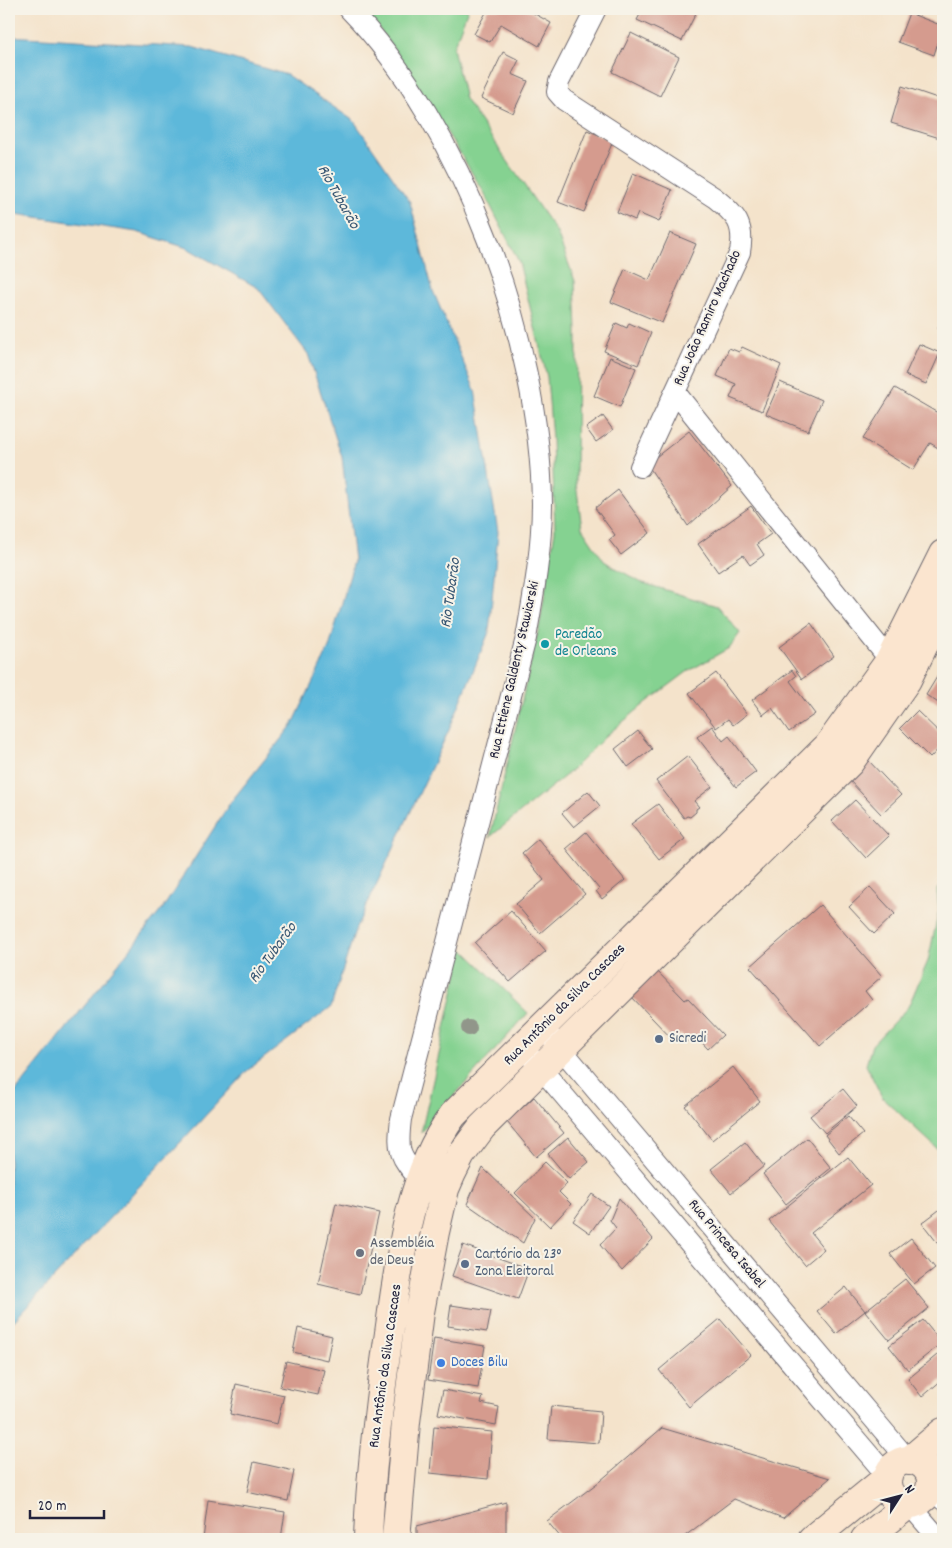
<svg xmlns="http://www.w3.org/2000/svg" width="952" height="1548" font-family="Dekko,sans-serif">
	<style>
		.green { fill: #85d291; stroke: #547a66 }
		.water { fill: #5db8da; stroke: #406d8a }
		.building { fill: #d59b8e }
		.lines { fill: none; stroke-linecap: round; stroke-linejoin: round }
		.street-casing { stroke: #6c666d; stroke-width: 22 }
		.secondary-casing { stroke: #6c666d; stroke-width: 30 }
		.street { stroke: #fff; stroke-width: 20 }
		.secondary { stroke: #fbe5cf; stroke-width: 28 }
		.tree { fill: #91968a }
		.culture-dot { fill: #0f9aa8; stroke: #f7f3e8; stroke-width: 2 }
		.service-dot { fill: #5c6f8a; stroke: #f7f3e8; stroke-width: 2 }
		.worship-dot { fill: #6b7280; stroke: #f7f3e8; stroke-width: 2 }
		.shop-dot { fill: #3f7fe0; stroke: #f7f3e8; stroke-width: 2 }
		.labels { text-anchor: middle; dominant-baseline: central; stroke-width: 4; stroke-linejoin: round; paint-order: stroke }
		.street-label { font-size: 15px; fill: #22223b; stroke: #f7f3e8 }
		.culture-label { font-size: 15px; fill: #0d838f; stroke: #f7f3e8; text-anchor: start }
		.service-label { font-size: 15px; fill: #4e5e75; stroke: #f7f3e8; text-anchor: start }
		.worship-label { font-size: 15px; fill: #5b616d; stroke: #f7f3e8; text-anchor: start }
		.shop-label { font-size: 15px; fill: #366cbe; stroke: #f7f3e8; text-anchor: start }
		.water-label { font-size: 16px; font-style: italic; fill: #375673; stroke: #f7f3e8 }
	</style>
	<rect width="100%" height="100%" fill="#f7f3e8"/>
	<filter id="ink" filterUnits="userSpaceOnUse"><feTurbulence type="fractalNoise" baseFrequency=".02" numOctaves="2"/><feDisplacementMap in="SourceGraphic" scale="10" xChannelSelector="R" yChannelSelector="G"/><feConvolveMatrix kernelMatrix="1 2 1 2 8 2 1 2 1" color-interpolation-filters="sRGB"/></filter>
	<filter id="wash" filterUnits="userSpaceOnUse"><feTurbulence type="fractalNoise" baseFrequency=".0096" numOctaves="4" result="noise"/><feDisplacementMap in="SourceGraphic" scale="20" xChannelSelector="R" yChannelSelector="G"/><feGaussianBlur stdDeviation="1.12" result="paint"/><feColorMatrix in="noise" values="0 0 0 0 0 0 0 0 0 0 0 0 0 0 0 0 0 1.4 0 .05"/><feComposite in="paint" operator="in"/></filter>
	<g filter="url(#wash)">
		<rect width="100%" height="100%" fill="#f4e3cb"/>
		<path class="green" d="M365,9H468L453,48L465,99L557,233L575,281L577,332L576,483L582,528L604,561L640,582L717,606L740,633L729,648L687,672L647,702L607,735L571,771L490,837L540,623L555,531L552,439L547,377L519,262L482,189L405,65Z
			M943,881V1154L882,1097L866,1065L872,1045L908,1007L928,961L939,910L937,892Z
			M463,949L528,1013L421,1133Z"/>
		<path class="water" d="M9,36L192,47L287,75L354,121L410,202L433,291L475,390L498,532L489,632L449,730L356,928L331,1007L248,1070L9,1326V1100L163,908L230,803L293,724L329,648L354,561L342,457L308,354L258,288L187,248L137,232L9,213Z"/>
		<g id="blocks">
			<path class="building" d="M488,9H526L551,23L539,46L501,24L490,42L474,34Z
				M643,9H698L682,41L637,20Z
				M909,13L943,26L934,55L898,42Z
				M631,33L679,57L660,96L612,72Z
				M503,52L519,60L512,74L528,81L513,113L481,98Z
				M902,86L943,100V139L891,123Z
				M587,130L613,141L584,212L558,202Z
				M633,173L672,190L659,222L638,213L635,220L617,212Z
				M670,233L696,244L662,323L611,302L625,269L649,280Z
				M942,306H943V330L938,329Z
				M616,323L627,328L629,323L651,333L638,365L604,351Z
				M919,344L940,353L926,384L905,375Z
				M742,347L781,365L762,411L730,398L736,384L717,376L729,348L739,352Z
				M610,357L636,368L620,407L594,396Z
				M780,382L822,400L808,431L766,414Z
				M895,388L943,416V451L930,443L913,470L863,439Z
				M603,416L613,430L596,442L586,428Z
				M689,431L732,486L688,526L647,464Z
				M618,490L650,533L621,555L609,540L615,535L595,508Z
				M751,506L771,534L757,544L764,555L750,565L743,555L718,572L698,544Z
				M811,623L834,656L802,679L779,647Z
				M943,667V706L926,695Z
				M792,670L796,676L790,681L815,714L789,732L772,708L763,715L752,700Z
				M716,673L747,714L733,725L728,719L716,728L689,693Z
				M917,711L943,736V744L930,758L900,728Z
				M712,726L723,741L729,736L756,772L736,787L697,737Z
				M638,731L652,749L628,767L615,749Z
				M688,756L712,787L694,801L699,807L696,809V812L690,817L687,816L684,818L656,781Z
				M868,760L901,795L881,814L848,779Z
				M588,791L600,806L574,827L562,813Z
				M855,800L889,836L866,858L832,821Z
				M658,804L685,839L659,859L631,824Z
				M586,832L625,880L602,899L596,891L599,889L566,849Z
				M538,839L585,894L540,933L516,904L544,880L522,853Z
				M870,887L895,914L874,934L849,907Z
				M820,905L882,976L865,991L872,1000L820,1046L750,967Z
				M511,911L546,951L510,982L475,943Z
				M655,969L685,1000L688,998L723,1035L708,1049L695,1035L688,1042L680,1034L674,1041L629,994Z
				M733,1067L760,1101L712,1140L685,1106Z
				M843,1089L857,1106L825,1133L810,1116Z
				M534,1097L564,1133L536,1157L507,1122Z
				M848,1116L863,1134L839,1153L825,1135Z
				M568,1137L589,1162L569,1179L548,1154Z
				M807,1138L831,1168L786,1204L763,1174Z
				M745,1142L764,1166L731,1193L711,1169Z
				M848,1157L871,1185L811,1233L824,1249L805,1265L769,1221Z
				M545,1162L567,1183L559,1192L571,1204L550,1227L515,1193Z
				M483,1168L535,1218L523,1243L467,1204Z
				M592,1194L609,1206L590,1233L573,1221Z
				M619,1198L653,1239L622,1271L600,1245L616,1228L610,1220Z
				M336,1203L379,1213L360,1294L318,1284Z
				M943,1207V1250L922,1223Z
				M911,1238L935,1268L914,1284L890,1254Z
				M463,1245L529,1269L518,1299L452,1276Z
				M905,1279L929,1308L889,1340L865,1311Z
				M846,1287L865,1311L836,1334L817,1311Z
				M451,1305L491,1311L487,1332L448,1326Z
				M720,1319L751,1355L689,1407L659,1370Z
				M923,1320L942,1343L908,1370L889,1346Z
				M298,1328L332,1336L327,1360L293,1352Z
				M434,1338L485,1346L478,1388L428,1380Z
				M943,1350V1379L922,1397L908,1379Z
				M286,1361L324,1370L318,1395L280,1387Z
				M236,1384L284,1395L277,1424L230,1414Z
				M443,1390L483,1397L481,1403L499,1407L496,1425L438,1414Z
				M551,1406L601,1411L599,1443L548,1439Z
				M434,1426L492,1432L488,1479L430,1473Z
				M662,1428L830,1478L783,1518L734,1499L681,1539H562L547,1521L600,1481Z
				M254,1462L294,1471L288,1501L247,1492Z
				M208,1500L285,1512L281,1539H203Z
				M506,1502V1539H417V1526Z"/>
		</g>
	</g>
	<g filter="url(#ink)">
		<use href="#blocks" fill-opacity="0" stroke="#6c666d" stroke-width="1"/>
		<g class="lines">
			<defs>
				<path id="street" d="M349,9C462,125 540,341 542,503C542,548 534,593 526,638L401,1119C397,1152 399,1156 420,1180
					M596,9L559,82L557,92L564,100L715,198C736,215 745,224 740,252L675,392L897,669
					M640,467L675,392
					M552,1038L909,1461
					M532,1058L888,1477
					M931,1485L943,1500
					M909,1504L939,1539"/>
				<path id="secondary" d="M887 1482a22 22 0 1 1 44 0a22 22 0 1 1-44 0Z
					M909,1461L943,1432
					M368,1539C370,1474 378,1411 387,1347C398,1271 407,1177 453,1115L828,746L890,660L943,554
					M396,1539L406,1422L420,1312L435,1232L445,1189L452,1173L461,1155L482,1127L850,762L907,680L943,606
					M812,1539L888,1477
					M865,1539L909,1504"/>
			</defs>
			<use href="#street" class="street-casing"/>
			<use href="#secondary" class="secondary-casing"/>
			<use href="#street" class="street"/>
			<use href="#secondary" class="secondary"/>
		</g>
		<circle class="tree" cx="469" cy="1028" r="8"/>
	</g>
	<circle class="culture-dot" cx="545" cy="644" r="5"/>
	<g class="service-dot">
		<circle cx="659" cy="1039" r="5"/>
		<circle cx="465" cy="1264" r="5"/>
	</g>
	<circle class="worship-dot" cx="360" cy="1253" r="5"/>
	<circle class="shop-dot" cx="441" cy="1363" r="5"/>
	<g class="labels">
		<g class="street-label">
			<text transform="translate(708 318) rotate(-66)">Rua João Ramiro Machado</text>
			<text transform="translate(515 670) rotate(-77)">Rua Ettiene Galdenty Stawiarski</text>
			<text transform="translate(565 1005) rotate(-45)">Rua Antônio da Silva Cascaes</text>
			<text transform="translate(726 1244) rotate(50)">Rua Princesa Isabel</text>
			<text transform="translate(386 1366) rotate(-82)">Rua Antônio da Silva Cascaes</text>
		</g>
		<g class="culture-label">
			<text x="555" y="635">Paredão<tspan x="555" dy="17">de Orleans</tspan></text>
		</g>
		<g class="service-label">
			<text x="669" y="1039">Sicredi</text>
			<text x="475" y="1255">Cartório da 23°<tspan x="475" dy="17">Zona Eleitoral</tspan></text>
		</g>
		<g class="worship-label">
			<text x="370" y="1244">Assembléia<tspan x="370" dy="17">de Deus</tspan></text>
		</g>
		<g class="shop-label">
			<text x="451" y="1363">Doces Bilu</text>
		</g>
		<g class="water-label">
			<text transform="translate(338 197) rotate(61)">Rio Tubarão</text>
			<text transform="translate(451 593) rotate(-82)">Rio Tubarão</text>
			<text transform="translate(273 953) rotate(-54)">Rio Tubarão</text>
		</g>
	</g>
	<rect width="952" height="1548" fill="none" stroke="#f7f3e8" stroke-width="30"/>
	<g transform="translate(900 1496) rotate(54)" stroke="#f7f3e8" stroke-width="4" paint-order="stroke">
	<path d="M0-4L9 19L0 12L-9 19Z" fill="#22223b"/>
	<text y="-8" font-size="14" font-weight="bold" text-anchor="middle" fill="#22223b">N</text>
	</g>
	<path d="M30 1510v8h74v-8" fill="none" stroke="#22223b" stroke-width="2.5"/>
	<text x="38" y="1510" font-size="15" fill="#22223b" stroke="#f7f3e8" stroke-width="4" paint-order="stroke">20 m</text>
</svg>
